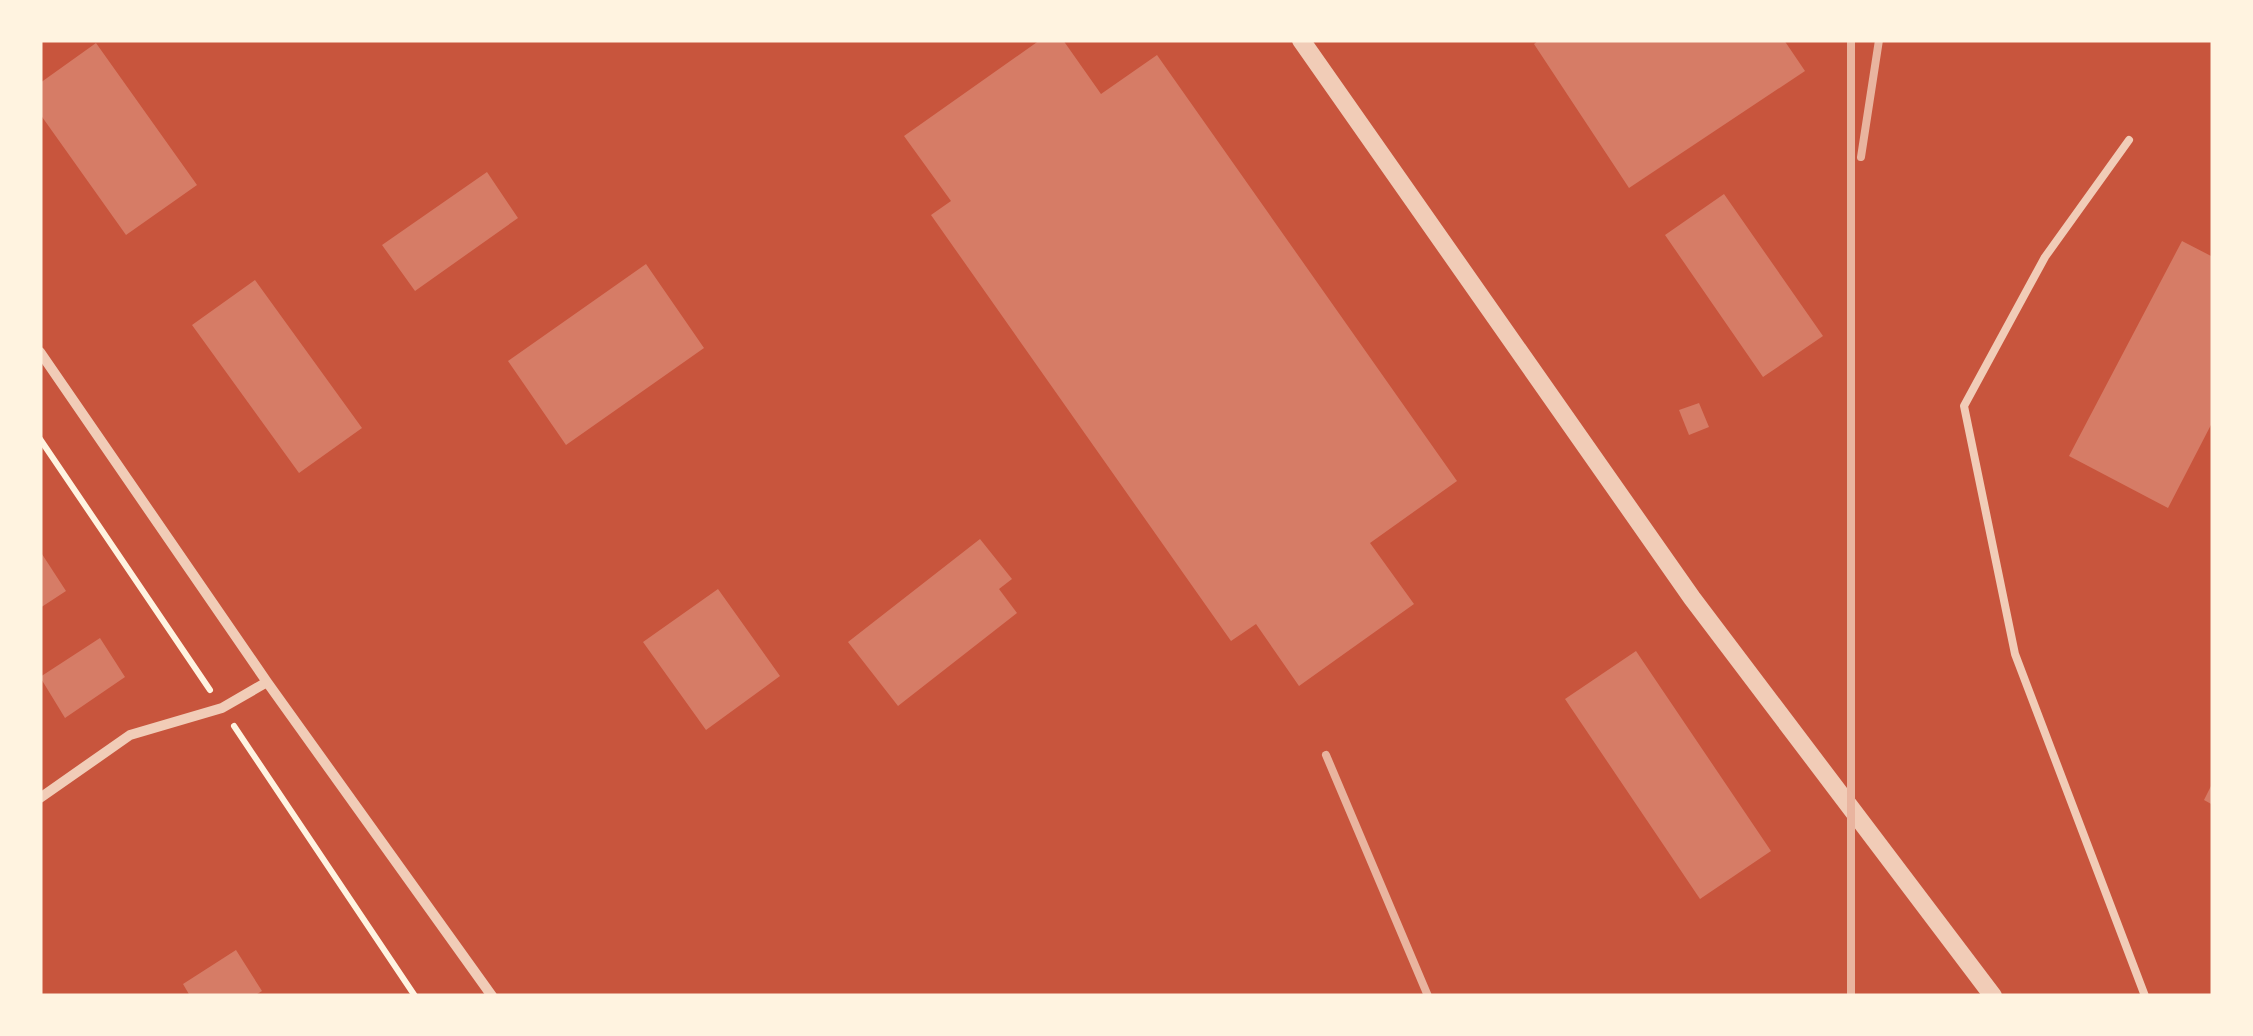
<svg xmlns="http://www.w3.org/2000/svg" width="2253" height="1036" font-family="Lato,sans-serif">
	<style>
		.building { fill: #d67c66 }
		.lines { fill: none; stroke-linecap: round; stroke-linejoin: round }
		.path { stroke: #fff3e0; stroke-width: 6 }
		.service { stroke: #f1ccb7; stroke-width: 8 }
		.minor { stroke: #f1ccb7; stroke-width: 10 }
		.tertiary { stroke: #f1ccb7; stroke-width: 18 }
		.rail { stroke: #e9b49f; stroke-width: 8 }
	</style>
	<rect width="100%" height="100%" fill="#c8553d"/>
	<path class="building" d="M1040,40H1063L1101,94L1157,55L1457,481L1370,543L1414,604L1299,686L1256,624L1231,641L931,215L951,201L904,136Z
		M1539,40H1784L1805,71L1629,188L1534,44Z
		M96,43L197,185L126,235L40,114V83Z
		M487,172L518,218L415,291L382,245Z
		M1724,194L1823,336L1763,377L1665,235Z
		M2182,241L2213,257V421L2168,508L2069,456Z
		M646,264L704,348L566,445L508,361Z
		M255,280L362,428L299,473L192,325Z
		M1699,403L1709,427L1689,435L1679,410Z
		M980,539L1012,579L999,589L1017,613L898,706L848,642Z
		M40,551L66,591L40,608Z
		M718,589L780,676L706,730L643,642Z
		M100,638L125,677L65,718L40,677Z
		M1636,651L1771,851L1700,899L1565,699Z
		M2213,782V805L2204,800Z
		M236,950L262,991L254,996H190L183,984Z"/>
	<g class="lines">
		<path class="path" d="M40,439L210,690
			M234,726L415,996"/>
		<path class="service" d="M2129,140L2045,257L1964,406L2015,654L2145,996"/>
		<path class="minor" d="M40,352L267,682L492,996
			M40,798L130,735L222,708L267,682"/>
		<path class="tertiary" d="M1301,40L1692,598L1993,996"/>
		<path class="rail" d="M1861,157L1879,40
			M1326,755L1428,996
			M1851,996V40"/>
	</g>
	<rect width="2253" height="1036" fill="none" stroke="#fff3e0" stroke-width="85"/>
</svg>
